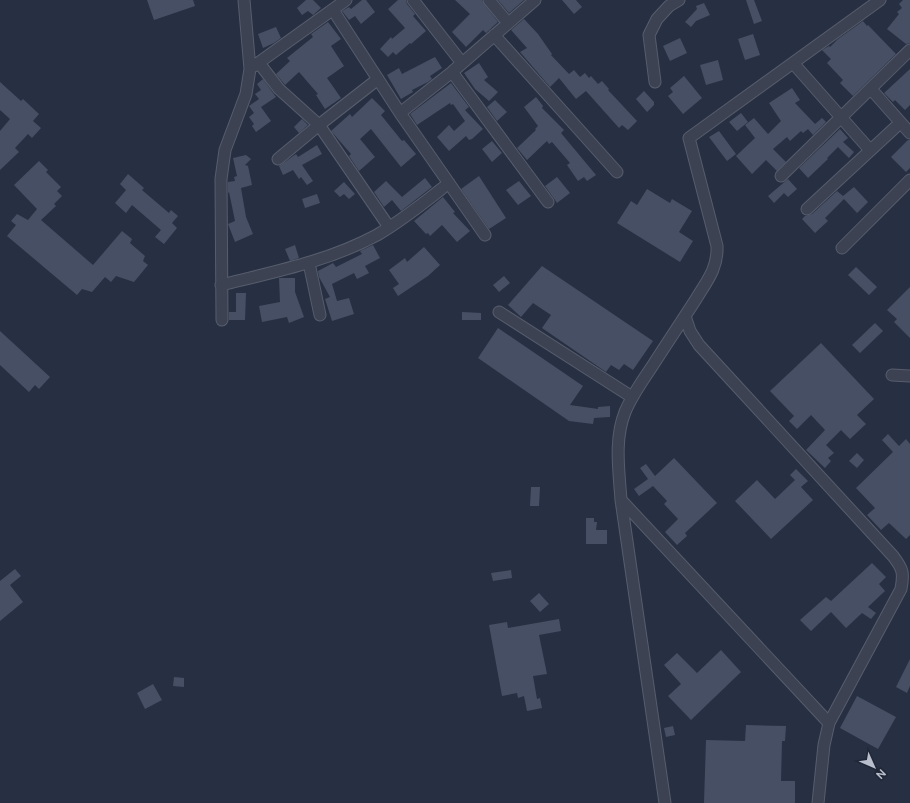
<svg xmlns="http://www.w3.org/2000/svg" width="910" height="803" font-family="'Public Sans',sans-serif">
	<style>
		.building { fill: #464f64 }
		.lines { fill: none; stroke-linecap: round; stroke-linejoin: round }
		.minor-casing { stroke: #575d6c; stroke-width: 13 }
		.minor { stroke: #3c4252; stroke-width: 11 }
	</style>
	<rect width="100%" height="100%" fill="#273042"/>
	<path class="building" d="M147,0H193L195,6L154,20Z
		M306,0H313L321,8L313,15L308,11L302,15L297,8Z
		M362,0H366L375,12L361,24L355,16L349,20L342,11L349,7L351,9Z
		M398,0H406L407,4L415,14L413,16L426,31L411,44L410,43L396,55L393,52L388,57L380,49L391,37L392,39L405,28L388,9Z
		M455,0H482L484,4L498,22L486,33L483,30L466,47L452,32L470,14Z
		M498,0H524L509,13Z
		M562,0H576L582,7L574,14Z
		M746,0H754L762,21L754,24Z
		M903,0H910V43L906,44L887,29L899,14L897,12L902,8L899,4Z
		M704,3L710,15L696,21L691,27L685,22L697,9L696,6Z
		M524,19L538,34L552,54L551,55L569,74L574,70L580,77L585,73L589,78L591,76L598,84L602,81L609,89L608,90L637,121L628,130L622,125L619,128L586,91L576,99L559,78L550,87L520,52L527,48L511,30Z
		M863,21L867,26L868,25L896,54L853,96L840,83L843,80L827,63L831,59L822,50L829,46L830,47L838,39Z
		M328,22L341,39L331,46L344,66L327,78L341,98L325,109L316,95L318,94L299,72L285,85L276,74L290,61L287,58L313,37L311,34Z
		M276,27L281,38L274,43L263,48L258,34Z
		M753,34L760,55L745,60L738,39Z
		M680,38L687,53L670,61L663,46Z
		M435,57L442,68L430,76L432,79L428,82L412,90L413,92L401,99L387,75L399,68L402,74Z
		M718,60L723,80L706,85L700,65Z
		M479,63L488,77L484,80L498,92L489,101L475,89L464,73Z
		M910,69V105L905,110L895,100L893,102L884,93Z
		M684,76L702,98L683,114L668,96L673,92L670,88Z
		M263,79L276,97L261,107L271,121L256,132L252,126L254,124L249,117L254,113L249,106L259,99L255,94L261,90L257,84Z
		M0,82L21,101L23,99L39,114L33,121L41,128L32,138L28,134L15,148L19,152L0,170V131L10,119L0,110Z
		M451,83L469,107L465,110L483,129L472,139L469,140L466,136L449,151L437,137L449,125L454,131L465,121L453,104L451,105L450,103L417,125L410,114Z
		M792,88L800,100L795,103L815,124L822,118L826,122L813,135L808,129L803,133L801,131L790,141L787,137L773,149L786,162L777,171L766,160L752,174L736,156L755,138L745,125L754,118L768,134L781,121L769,103Z
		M644,91L654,102V105L647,112L636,99Z
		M536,97L543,106L542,108L564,130L561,133L596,175L587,181L584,177L578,181L567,165L570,163L552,142L549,144L547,141L527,160L517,148L536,130L535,129L538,126L524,107Z
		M372,98L385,111L381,115L402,141L404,140L416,154L401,167L371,129L360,139L375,157L359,171L349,156L351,154L331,131L350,114L352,117Z
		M495,100L507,112L497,121L487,107Z
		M741,113L748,122L737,131L729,122Z
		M302,119L308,125L299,133L294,127Z
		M840,129L848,138L843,142L854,152L849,158L838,147L827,158L828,159L808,178L799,168Z
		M719,131L736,154L727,161L709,137Z
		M908,140H910V168L906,172L891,157Z
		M492,141L502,153L492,162L482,149Z
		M317,145L322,154L302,165L313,181L307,185L301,177L299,179L293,170L283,175L279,166L282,164L296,154L298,157Z
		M246,155L251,159L245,165L248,166L252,185L241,188L246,217L253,234L235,242L228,224L235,221L229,192L228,193V182L235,181L234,177L237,176L233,158Z
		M39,161L48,170L46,172L61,187L57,191L62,196L54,204L56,206L41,220L93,265L122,231L132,239L130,243L145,256L143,261L148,265L134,282L116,276L111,282L105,277L92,292L82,289L77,295L7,236L16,225L11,221L17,214L28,220L37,209L14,185Z
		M128,174L144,188L142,190L169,213L171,210L178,216L172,223L177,228L164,244L155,237L161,230L132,205L126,213L115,203L126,190L120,184Z
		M479,176L506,218L489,229L461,189Z
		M557,177L570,193L557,203L545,186Z
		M425,178L432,187L401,211L392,200L384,207L374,192L386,181L402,197Z
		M788,179L797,189L788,197L784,193L774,203L768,196Z
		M519,181L531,196L518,205L506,190Z
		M344,182L355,194L349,199L344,194L340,197L334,191Z
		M854,187L868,202L857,213L844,199L825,218L828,221L815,233L802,219L805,216L812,214L837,191L843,196Z
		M647,189L670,203L672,199L692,211L679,232L693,241L680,262L617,223L631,201L637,205Z
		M317,194L320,203L305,208L302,199Z
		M443,197L455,212L453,213L470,231L457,242L442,225L430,236L428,233L426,234L414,221Z
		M295,245L299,258L290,261L285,249Z
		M373,245L380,258L365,266L369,273L357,279L354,273L332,284L337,301L349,298L354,314L332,321L325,299L330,297L319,277L318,271L333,263L336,267L362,254L360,251Z
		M424,247L440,265L428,276L398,296L393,288L399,284L389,270L405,258L407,262Z
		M542,266L653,341L633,370L624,364L619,370L611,365L606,372L542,328L551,315L533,303L521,317L508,305Z
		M856,267L877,287L869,295L848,275Z
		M504,276L510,283L499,292L493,285Z
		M279,278H295V292L304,317L289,323L287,317L262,322L259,306L280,302Z
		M910,287V338L894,322L897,319L887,310Z
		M236,293H246L245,320H229V312H236Z
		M462,312L481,313V320H462Z
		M875,323L883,331L860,353L852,345Z
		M498,328L583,386L570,405L598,409V407L610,406V417L594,418L593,424L569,421L478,358Z
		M0,331L50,377L39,389L35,385L29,392L0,365Z
		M821,343L874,399L857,415L866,424L850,439L841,430L826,445L834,453L828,458L831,461L825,468L806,450L825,430L811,415L797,429L789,421L794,416L770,391Z
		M888,434L899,446L906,439L910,444V535L906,539L889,523L881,530L867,515L875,508L856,488L893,452L882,440Z
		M857,453L864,460L857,468L849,461Z
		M674,458L717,503L685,533L687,536L677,545L665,532L678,519L664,504L667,501L653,486L639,496L634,489L648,479L640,468L646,464L655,476Z
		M796,469L808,481L801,487L813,500L771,539L735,501L757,480L775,499L795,480L790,475Z
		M531,487H540L539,506H530Z
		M586,518H594V522H597L596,530H607V544H586Z
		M872,563L886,577L879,584L885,591L868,607L876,613L871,619L862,613L846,628L831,612L811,631L800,620L826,597L831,601Z
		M15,569L21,576L10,585L23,602L0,621V581Z
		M511,570L512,578L493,581L491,573Z
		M539,593L549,604L540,612L530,601Z
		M559,619L561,631L539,635L547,674L533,676L537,699L540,698L542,708L527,711L524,696L518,698L517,693L502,696L489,625L507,622L508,628Z
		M721,650L741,672L691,720L668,696L681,684L664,665L677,653L697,673Z
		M910,659V686L907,693L896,687Z
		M174,677L184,678V687L173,686Z
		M153,684L162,700L145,709L137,693Z
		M857,696L896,717L878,749L840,728Z
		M746,725L786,726L785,741H782L781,781H795V803H704L706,740L745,741Z
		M673,726L675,735L666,737L664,728Z"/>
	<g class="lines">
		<defs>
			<path id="minor" d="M413,0L462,63
				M489,0L508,23
				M333,10L400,113L485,235
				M494,35L617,172
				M259,63L279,89L319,125L389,227
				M793,63L870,150
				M254,66L346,0
				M452,72L548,202
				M655,82L649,35L657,19L669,6L679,0
				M871,89L910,133
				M400,113L452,72L535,0
				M278,159L319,125L378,79
				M781,176L910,50
				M807,209L900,123
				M842,248L910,180
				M309,263L320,315
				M221,285C274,272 329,261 377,235C403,220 426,201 449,183
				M499,312L632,397
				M685,316L690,331L699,345L893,556C903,569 904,573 901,589L829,723L824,745L818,803
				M222,320L221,179L225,150L246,94L250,69L244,0
				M892,375L910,376
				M621,500L829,723
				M665,803L621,500C619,470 614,440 625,412C632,395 643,380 653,365C667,343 682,321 696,299C707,281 718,268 717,246L689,138L880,0"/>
		</defs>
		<use href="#minor" class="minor-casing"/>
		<use href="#minor" class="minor"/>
	</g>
	<g transform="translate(874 767) rotate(135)" stroke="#202737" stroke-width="3" paint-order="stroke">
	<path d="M0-3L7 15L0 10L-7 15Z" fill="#b9becc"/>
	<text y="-6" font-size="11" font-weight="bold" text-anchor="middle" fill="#b9becc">N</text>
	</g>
</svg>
